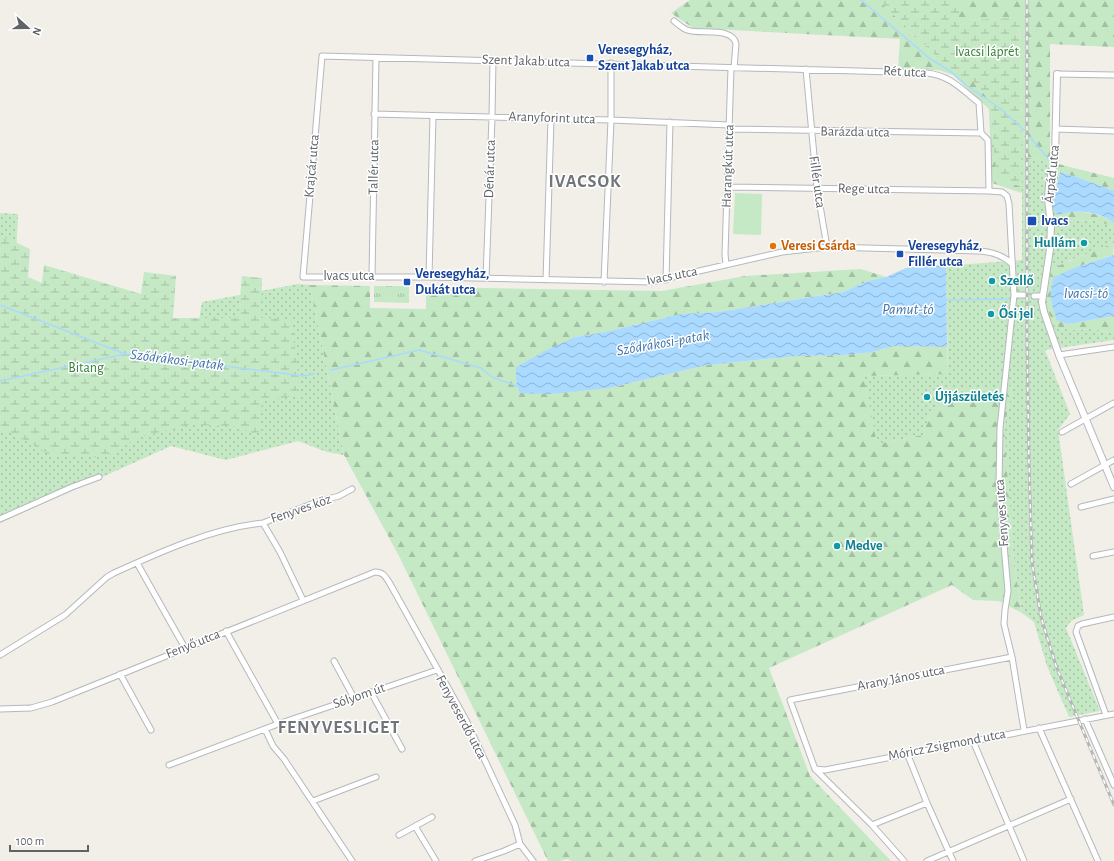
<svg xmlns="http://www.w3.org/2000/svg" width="1114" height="861" font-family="'Alegreya Sans',sans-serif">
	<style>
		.grass { fill: url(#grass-dots) }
		.forest { fill: url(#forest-firs) }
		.wetland { fill: url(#wetland-marsh) }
		.park { fill: url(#park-tufts) }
		.garden { fill: #c5e8c5 }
		.water { fill: url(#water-waves) }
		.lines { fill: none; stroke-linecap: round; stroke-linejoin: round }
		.stream { stroke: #aadaff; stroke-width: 1.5 }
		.minor-casing { stroke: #b5b8bc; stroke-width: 7 }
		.tertiary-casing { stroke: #b5b8bc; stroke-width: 8 }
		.minor { stroke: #fff; stroke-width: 5 }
		.tertiary { stroke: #fff; stroke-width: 6 }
		.rail-casing { stroke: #b6b7b8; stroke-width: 3 }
		.rail { stroke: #fff; stroke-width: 1.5; stroke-dasharray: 4.5; stroke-linecap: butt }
		.transit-dot { fill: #1a4fb4; stroke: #fff; stroke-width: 1.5 }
		.culture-dot { fill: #0f9aa8; stroke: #fff; stroke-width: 1.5 }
		.food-dot { fill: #e8710a; stroke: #fff; stroke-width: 1.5 }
		.labels { text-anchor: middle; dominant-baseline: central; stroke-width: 3; stroke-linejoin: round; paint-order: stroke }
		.transit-label { font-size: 14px; font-weight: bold; fill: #164399; stroke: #fff; text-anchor: start }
		.park-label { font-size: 14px; fill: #348238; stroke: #fff }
		.street-label { font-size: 14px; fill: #5f6368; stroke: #fff }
		.culture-label { font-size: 14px; font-weight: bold; fill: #0d838f; stroke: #fff; text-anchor: start }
		.food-label { font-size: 14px; font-weight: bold; fill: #c56008; stroke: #fff; text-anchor: start }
		.water-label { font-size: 15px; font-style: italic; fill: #4174aa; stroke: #fff }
		.district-label { font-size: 18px; font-weight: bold; letter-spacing: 1px; fill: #70757a; stroke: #fff }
	</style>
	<defs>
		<pattern id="grass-dots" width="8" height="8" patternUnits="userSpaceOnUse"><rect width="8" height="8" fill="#c5e8c5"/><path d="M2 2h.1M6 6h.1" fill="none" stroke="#a3c0a4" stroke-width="1.8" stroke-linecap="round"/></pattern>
		<pattern id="forest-firs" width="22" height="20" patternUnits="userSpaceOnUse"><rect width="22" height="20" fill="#c5e8c5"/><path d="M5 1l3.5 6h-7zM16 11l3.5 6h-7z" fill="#a3c0a4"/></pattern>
		<pattern id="wetland-marsh" width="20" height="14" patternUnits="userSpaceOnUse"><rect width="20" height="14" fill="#c5e8c5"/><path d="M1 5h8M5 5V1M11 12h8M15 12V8" fill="none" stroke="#a3c0a4"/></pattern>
		<pattern id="park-tufts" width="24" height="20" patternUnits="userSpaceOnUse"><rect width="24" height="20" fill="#c5e8c5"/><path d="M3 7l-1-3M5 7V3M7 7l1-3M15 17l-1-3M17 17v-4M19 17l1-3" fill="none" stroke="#a3c0a4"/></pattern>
		<pattern id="water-waves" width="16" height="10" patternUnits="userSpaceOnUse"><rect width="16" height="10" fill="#aadaff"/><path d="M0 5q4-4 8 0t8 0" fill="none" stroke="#8eb4d2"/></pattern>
	</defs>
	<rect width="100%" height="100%" fill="#f1efe8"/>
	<path class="grass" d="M878,0H959V19L1034,158L1051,164L1060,172L1056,186L1057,215L1063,222C1082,221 1098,217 1114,229V244L1068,261V330L1093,329L1114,333V340L1045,350L1070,414L1058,430L1084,615L1071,621L1066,628L1100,711L1069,717L1047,666L1034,622L1022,613L1014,563L1004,428L1013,386L931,411L923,435L877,444L863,376L948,374L946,266L1022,260V187L996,178L991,108L985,95L972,81L962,80Z
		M0,213L18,214L14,296L193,357L202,302L298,284L310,285L344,455L327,452L298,441L226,460L171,446L0,523Z"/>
	<path class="forest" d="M690,0H878L962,80L972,81L985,95L991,108L996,178L1022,187V193L992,183L989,109L953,75L939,70L898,69L900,39L693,28L671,13Z
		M959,0H1114V47L1050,44V162L1114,178V191L1080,178L1060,172L1051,164L1034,158H1023L1019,18L959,20Z
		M1070,211C1086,212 1101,213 1114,223V229C1098,217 1082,221 1063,222L1057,215Z
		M1114,244L1113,255L1076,267L1055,277L1068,324L1114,316V333L1093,329L1068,330L1053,325L1049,312L1046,286L1054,268L1095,250Z
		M861,269L886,277L868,281L843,292L718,312L681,314L605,332L575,337L516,380L519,393L609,388L707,365L798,356L844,355L872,352L894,346L947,347L948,374L864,376L877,444L923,435L931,411L962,389L1013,386L1004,428L1014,563L1022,613L999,601L973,600L952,585L769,668L810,776L891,861H572L567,859L560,861H548L399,556L344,455L310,285L370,286V308L426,309V287L662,291L745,276Z"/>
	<path class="wetland" d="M878,0H959V20L1019,18L1023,158L1022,187L996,178L991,108L985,95L972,81L962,80Z
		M0,235L30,249L28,277L42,283L44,265L141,294L144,272L176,276L173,318H238L242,276L262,278L261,318L291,319L301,395L262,401L260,432L253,433L232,426L189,425L139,437L106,457L52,456L12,433L0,429Z"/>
	<path class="park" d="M374,286H409V303L374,302Z"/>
	<path class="garden" d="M735,193L762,194L761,235L733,234Z"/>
	<path class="water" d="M1060,172L1080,178L1114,191V223C1097,210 1076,209 1057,215L1052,206Z
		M1114,255V316L1068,324L1057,320C1051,302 1048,296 1054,277L1076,267Z
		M929,265L946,266L947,347L894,346L872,352L844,355L798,356L707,365L609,388L550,394L519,393L516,380V367L547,350L575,337L605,332L681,314L718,312L843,292L868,281L886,277L906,268Z"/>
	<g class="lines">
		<path class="stream" d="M861,0L929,58L950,71L966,85L1001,109L1024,130
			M1030,137L1051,162
			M945,300L1011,299
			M0,305L125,354L304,376L314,374
			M331,370L419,350L481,368L492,377L520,387
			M0,381L125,354"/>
		<defs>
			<path id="minor" d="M674,21C678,24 682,28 687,30C700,35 733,26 736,44L734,68
				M806,69L817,188L827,247
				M1057,74L1114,75
				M374,114L611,120L729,125
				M729,129L981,133
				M1056,129L1114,131
				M727,187L989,191L1002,192L1007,196L1009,204L1014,295L1000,428L999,487L1008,591L1005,610L1004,624L1012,657L1024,730
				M989,191L988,140L981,133L979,103C961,89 951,76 927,73L322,56L303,277H429L651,282L782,252L827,247L980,251C993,252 1003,255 1012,264
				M726,265L725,254L731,68
				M372,276L376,58
				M429,277L433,116
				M486,278L492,117L493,60
				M546,280L551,119
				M666,280L670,122
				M604,282L611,120V63
				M1014,295H1024
				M1034,296H1042
				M1059,355L1114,347
				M1062,432L1114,403
				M1071,484L1114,460
				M1081,507L1114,499
				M0,519L72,487L99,477
				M1093,556L1114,552
				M137,563L185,648
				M303,600L280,552L263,523L314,503L339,496L352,489
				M226,631L278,724
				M0,655L65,615L107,577L114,573C160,552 213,528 263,523
				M334,661L354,698
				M120,674L151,730
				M371,692L402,749
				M0,709L31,708L52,702L375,572C383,572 385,576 389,582L466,720L515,825L520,844L533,861
				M1106,715L1076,632L1078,626L1082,624L1114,617
				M1085,719L1114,785
				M1039,728L1098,861
				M265,729L273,746L284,759L352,861
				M973,741L1024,861
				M907,753L927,803L953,861
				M169,765L278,724L437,670
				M815,769L825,770L1114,714
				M313,801L376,777
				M872,825L927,803
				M415,826L436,861
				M399,835L432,817
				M475,861L504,851L520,844
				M904,861L872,825L815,769L790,700L1012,657
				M927,861L1071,799"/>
			<path id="tertiary" d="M1057,74L1055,158L1049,185L1048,199L1051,225L1050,249L1042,302L1044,312L1059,355L1114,487"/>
		</defs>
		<use href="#minor" class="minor-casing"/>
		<use href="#tertiary" class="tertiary-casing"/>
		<use href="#minor" class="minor"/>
		<use href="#tertiary" class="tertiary"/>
		<defs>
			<path id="rail" d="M1027,0V338L1029,464L1032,562L1041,617L1056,666L1114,805"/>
		</defs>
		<use href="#rail" class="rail-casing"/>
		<use href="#rail" class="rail"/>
	</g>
	<g class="transit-dot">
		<rect x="586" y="54" width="8" height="8" rx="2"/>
		<rect x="1027" y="216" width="10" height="10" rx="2"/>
		<rect x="896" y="250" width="8" height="8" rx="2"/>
		<rect x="403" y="278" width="8" height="8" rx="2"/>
	</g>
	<g class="culture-dot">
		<circle cx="1084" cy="243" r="4"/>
		<circle cx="992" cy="281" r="4"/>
		<circle cx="991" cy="314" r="4"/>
		<circle cx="927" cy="397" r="4"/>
		<circle cx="837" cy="546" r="4"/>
	</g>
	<circle class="food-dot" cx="773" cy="246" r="4"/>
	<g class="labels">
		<g class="transit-label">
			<text x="598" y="50">Veresegyház,<tspan x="598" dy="16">Szent Jakab utca</tspan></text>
			<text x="1041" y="221">Ivacs</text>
			<text x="908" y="246">Veresegyház,<tspan x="908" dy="16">Fillér utca</tspan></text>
			<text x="415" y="274">Veresegyház,<tspan x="415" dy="16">Dukát utca</tspan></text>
		</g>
		<g class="park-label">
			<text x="987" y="52">Ivacsi láprét</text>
			<text x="86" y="368">Bitang</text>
		</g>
		<g class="street-label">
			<text transform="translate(526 61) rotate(2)">Szent Jakab utca</text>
			<text transform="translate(905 72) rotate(3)">Rét utca</text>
			<text transform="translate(552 118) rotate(2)">Aranyforint utca</text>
			<text transform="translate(855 132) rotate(1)">Barázda utca</text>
			<text transform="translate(312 166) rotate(-85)">Krajcár utca</text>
			<text transform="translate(728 166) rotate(-88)">Harangkút utca</text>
			<text transform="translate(374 167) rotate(-89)">Tallér utca</text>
			<text transform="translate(490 169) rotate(-88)">Dénár utca</text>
			<text transform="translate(1052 174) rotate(-84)">Árpád utca</text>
			<text transform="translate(817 182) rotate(82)">Fillér utca</text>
			<text transform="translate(864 189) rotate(1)">Rege utca</text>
			<text x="349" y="276">Ivacs utca</text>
			<text transform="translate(672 276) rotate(-11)">Ivacs utca</text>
			<text transform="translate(301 509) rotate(-19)">Fenyves köz</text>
			<text transform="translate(1002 513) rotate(-94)">Fenyves utca</text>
			<text transform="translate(193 644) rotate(-22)">Fenyő utca</text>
			<text transform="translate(901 678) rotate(-11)">Arany János utca</text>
			<text transform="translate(359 696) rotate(-19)">Sólyom út</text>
			<text transform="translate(461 717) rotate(62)">Fenyveserdő utca</text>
			<text transform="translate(947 745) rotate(-11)">Móricz Zsigmond utca</text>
		</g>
		<g class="culture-label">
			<text x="1076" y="243" text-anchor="end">Hullám</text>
			<text x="1000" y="281">Szellő</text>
			<text x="999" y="314">Ősi jel</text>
			<text x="935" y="397">Újjászületés</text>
			<text x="845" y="546">Medve</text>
		</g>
		<g class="food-label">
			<text x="781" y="246">Veresi Csárda</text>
		</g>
		<g class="water-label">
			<text x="1086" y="293">Ivacsi-tó</text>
			<text x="908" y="309">Pamut-tó</text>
			<text transform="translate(663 343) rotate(-10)">Sződrákosi-patak</text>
			<text transform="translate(177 360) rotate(7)">Sződrákosi-patak</text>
		</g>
		<g class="district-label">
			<text x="585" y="182">IVACSOK</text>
			<text x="339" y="728">FENYVESLIGET</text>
		</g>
	</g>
	<g transform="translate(28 28) rotate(111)" stroke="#ffffff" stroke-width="3" paint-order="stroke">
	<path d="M0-3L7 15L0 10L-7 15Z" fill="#5f6368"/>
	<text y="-6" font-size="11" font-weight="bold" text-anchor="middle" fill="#5f6368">N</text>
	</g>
	<path d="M10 845v6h78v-6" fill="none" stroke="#5f6368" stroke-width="2"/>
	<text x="16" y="845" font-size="12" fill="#5f6368" stroke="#ffffff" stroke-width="3" paint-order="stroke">100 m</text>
</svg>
